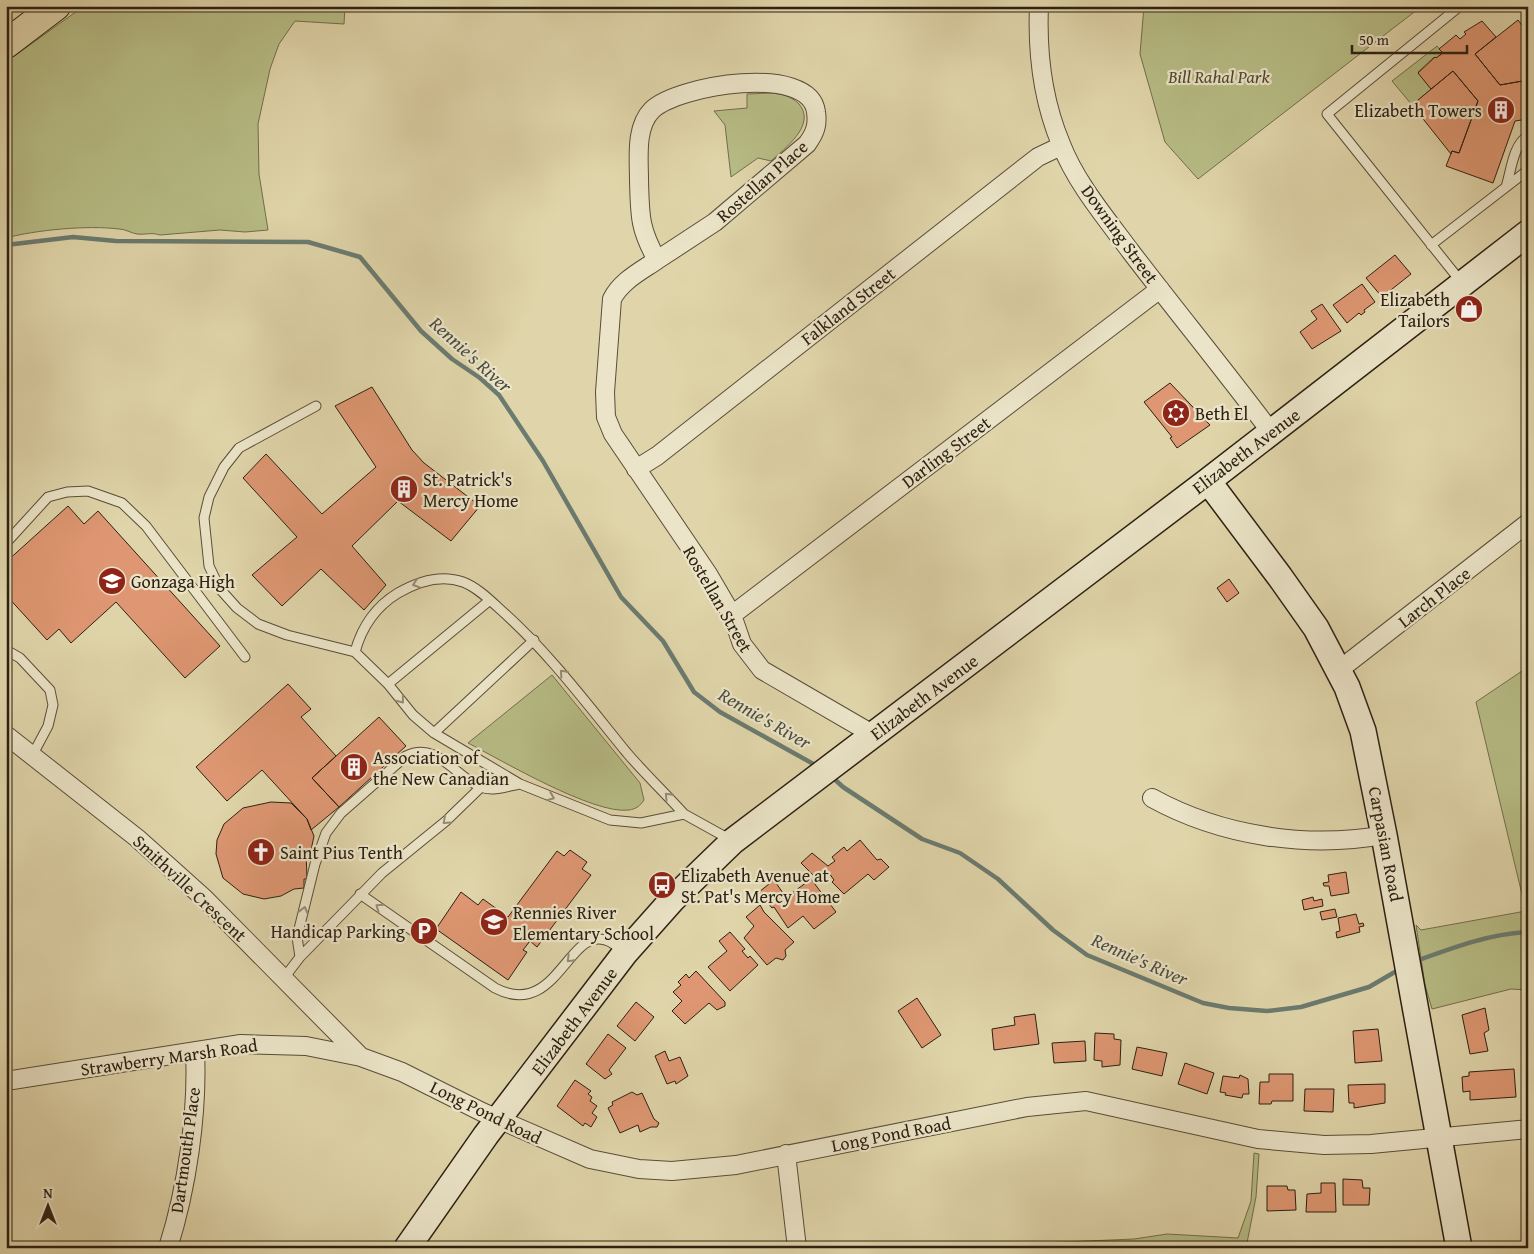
<svg xmlns="http://www.w3.org/2000/svg" width="1534" height="1254" font-family="'Gentium Book Plus',serif">
	<style>
		.green { fill: #b7bc85; stroke: #726e4c }
		.lines { fill: none; stroke-linecap: round; stroke-linejoin: round }
		.stream { stroke: #6b7b70; stroke-width: 4.5 }
		.building { fill: #de9772; stroke: #2c2012 }
		.lane-casing { stroke: #594d38; stroke-width: 11 }
		.street-casing { stroke: #594d38; stroke-width: 20 }
		.secondary-casing { stroke: #2c2012; stroke-width: 28 }
		.primary-casing { stroke: #2c2012; stroke-width: 30 }
		.lane { stroke: #ebe4c8; stroke-width: 9 }
		.street { stroke: #ebe4c8; stroke-width: 18 }
		.secondary { stroke: #ebe4c8; stroke-width: 25 }
		.primary { stroke: #e0d5aa; stroke-width: 28 }
		.oneway { stroke: #958c76 }
		.labels { text-anchor: middle; dominant-baseline: central; stroke-width: 4.5; stroke-linejoin: round; paint-order: stroke }
		.park-label { font-size: 18px; font-style: italic; fill: #4f472f; stroke: #ebe4c8 }
		.poi-label { font-size: 18px; fill: #2c2012; stroke: #ebe4c8; text-anchor: start }
		.street-label { font-size: 18px; fill: #2c2012; stroke: #ebe4c8 }
		.water-label { font-size: 19px; font-style: italic; fill: #4c4e41; stroke: #ebe4c8 }
	</style>
	<rect width="100%" height="100%" fill="#e0d5aa"/>
	<filter id="stains"><feTurbulence type="fractalNoise" baseFrequency=".004" numOctaves="4"/><feColorMatrix values="0 0 0 0 .2 0 0 0 0 .09 0 0 0 0 .02 0 0 0 .5 -.17"/></filter>
	<radialGradient id="worn" r=".72"><stop offset=".6" stop-color="#630" stop-opacity="0"/><stop offset="1" stop-color="#630" stop-opacity=".3"/></radialGradient>
	<path class="green" d="M84,6H345L344,24L295,21L279,44L270,69L258,124L259,174L268,230L245,232L220,230L160,235C151,232 146,235 137,234C131,233 125,229 119,229C88,225 35,230 6,238V62Z
		M1144,6H1422L1198,179L1165,142L1140,54Z
		M1437,46L1443,53L1436,58L1434,57L1418,72L1431,89L1412,105L1392,81Z
		M771,93C782,94 791,96 799,104C817,125 784,149 771,161L758,158L731,177L725,125L714,111L747,108V94Z
		M1528,667V990L1511,989L1432,1009L1425,985L1416,925L1421,930L1526,911L1476,702Z
		M552,675L640,783L644,800C640,806 636,809 629,810C594,815 501,760 468,743Z
		M1254,1153L1259,1154L1256,1197L1246,1248H923L1134,1239L1167,1234L1238,1238L1251,1201Z"/>
	<g class="lines">
		<path class="stream" d="M6,245L73,237L116,241L308,242L360,257L421,331L452,359L480,378L499,395L543,461L621,597L663,641L694,692L720,712L817,766
			M832,777L843,787L922,839L960,853L998,879L1053,930L1087,955L1203,1003L1229,1008L1267,1011L1301,1007L1369,987L1400,969
			M1416,961C1452,948 1489,934 1528,932"/>
	</g>
	<path class="building" d="M1518,20L1528,33V80L1500,85L1475,54Z
		M1482,21L1496,37L1475,54L1500,85L1528,80V119L1515,121L1493,183L1446,166L1452,151L1459,153L1478,101L1453,71L1431,89L1418,73L1435,57L1436,58L1443,53L1439,49L1456,35L1460,39L1466,34L1464,32Z
		M1453,71L1478,101L1459,153L1452,151L1451,154L1412,105Z
		M1395,255L1411,274L1382,297L1366,278Z
		M1362,284L1375,302L1364,310L1365,312L1361,315L1359,313L1347,323L1333,305Z
		M1322,304L1341,331L1312,349L1300,332L1317,319L1311,311Z
		M1170,383L1210,425L1177,448L1170,438L1172,437L1144,402Z
		M372,387L412,450L424,463L480,506L451,541L398,501L352,546L386,585L364,610L321,569L282,606L252,575L297,537L243,478L266,454L322,514L376,467L335,406Z
		M68,506L84,524L98,511L220,646L185,678L116,602L71,643L59,629L47,640L6,595V562Z
		M1229,579L1239,593L1227,602L1217,588Z
		M288,684L311,709L301,717L336,756L312,778L339,807L311,830L307,819L262,770L227,801L196,767Z
		M379,717L406,746L339,807L312,778Z
		M271,802L291,803L307,819L314,836L311,850H306L307,879H304V888L294,889L281,896L264,899L243,894L223,878L216,854L217,840L224,824L243,808Z
		M860,840L877,860L881,859L889,867L874,880L868,874L844,894L832,882L834,880L829,873L819,881L801,863L812,853L828,866L835,861L832,857L844,847L847,851Z
		M570,850L587,862L582,869L591,875L537,947L530,941L523,950L527,952L508,980L436,929L461,892L478,905L483,899L508,917L557,851L564,856Z
		M1346,872L1349,893L1331,896L1329,886H1324L1323,883L1329,882L1328,875Z
		M811,879L836,912L814,929L803,916L788,928L774,907L772,908L759,892L774,880L785,896L783,898L784,899Z
		M1313,897L1314,901L1322,899L1323,906L1304,910L1302,900Z
		M760,905L764,912L794,942L785,950L786,956L783,960L776,958L767,965L744,938L754,926L746,917Z
		M1335,909L1337,917L1322,920L1320,912Z
		M1356,914L1359,924L1363,923L1364,926L1359,927L1360,932L1337,938L1336,932L1340,931L1338,918Z
		M730,932L745,949L742,951L748,958L750,956L758,965L730,991L708,967L727,951L719,941Z
		M696,971L725,1002V1006L717,1010L709,1003L685,1024L672,1011L682,1001L673,992L681,985L678,982L686,974L689,978Z
		M917,998L941,1035L922,1048L898,1011Z
		M636,1002L654,1017L635,1041L617,1026Z
		M1485,1008L1489,1030L1484,1033L1488,1051L1470,1054L1462,1015Z
		M1035,1014L1039,1044L994,1050L992,1029L1015,1025L1014,1017Z
		M1378,1029L1382,1061L1355,1063L1353,1031Z
		M1095,1033L1114,1034V1039L1121,1040L1120,1065L1102,1067V1061L1094,1060Z
		M608,1034L626,1048L609,1070L612,1074L605,1079L586,1064Z
		M1085,1041L1086,1061L1054,1063L1052,1043Z
		M1137,1047L1167,1053L1162,1076L1132,1069Z
		M665,1051L669,1061L680,1057L688,1076L676,1084L675,1081L667,1084L655,1056Z
		M1524,1052L1528,1053V1075H1523Z
		M1185,1063L1214,1073L1207,1094L1178,1084Z
		M1514,1069L1516,1097L1470,1100V1091L1463,1092L1462,1077L1469,1076V1072Z
		M1269,1074H1293V1101H1272L1271,1104H1259L1260,1082H1269Z
		M1240,1075L1248,1079L1249,1094H1243L1242,1098L1225,1095L1226,1093L1220,1092L1223,1076L1239,1078Z
		M575,1080L591,1091L588,1094L592,1097L590,1101L597,1106L592,1113L597,1117L591,1127L585,1123L583,1126L557,1106Z
		M1385,1084V1103L1354,1108V1103H1349L1348,1085Z
		M1305,1089H1334L1333,1112L1304,1111Z
		M632,1092L637,1095L642,1093L654,1119L659,1123L657,1127H651L640,1132L638,1125L620,1133L608,1108L613,1105L612,1102Z
		M1343,1179L1362,1180L1363,1188H1370L1369,1205H1343Z
		M1321,1183H1335L1336,1212H1306L1307,1194L1321,1193Z
		M1267,1186H1287L1288,1190H1295L1296,1210L1267,1211Z"/>
	<g class="lines">
		<defs>
			<path id="lane" d="M1460,6L1327,114L1462,283
				M1506,187C1511,172 1513,144 1528,136
				M1431,245L1528,170
				M316,406L239,448L224,467L209,497L204,518L209,566L220,589L237,608L258,624L287,635L355,652L388,684L413,715L434,733L520,784L610,820L641,823L684,814C665,793 645,774 627,753C587,704 550,654 502,611C491,601 477,587 463,582C441,574 417,582 398,593C375,607 362,626 355,652
				M6,543L48,497L67,492L88,491L122,503L146,526L245,657
				M6,650L20,658L50,690L53,705L48,726L32,756
				M388,684L490,600
				M434,733L534,640
				M684,814L731,840
				M360,894L495,988C556,1020 568,928 605,940C613,942 619,948 624,953
				M300,957L297,937L315,864L326,833L341,813L406,756C437,740 456,778 481,787C493,792 508,786 520,784
				M284,978L300,957L382,873L446,821L481,787"/>
			<path id="street" d="M1039,6C1037,52 1043,101 1061,144C1076,183 1106,218 1131,252C1177,312 1225,371 1271,432
				M657,260L715,222L807,144C815,133 818,125 816,112C810,63 678,85 652,110C635,127 639,158 639,180C640,215 639,228 657,260C641,271 621,281 612,299L605,392L606,417L613,434L708,574L732,615L742,644L762,670L874,735
				M636,469L657,456L1038,157L1061,146
				M732,615L1160,289
				M1339,670L1528,523
				M6,735L137,838L205,899L361,1057
				M1152,798C1221,836 1307,849 1384,835
				M6,1081L241,1044L306,1046L361,1057L402,1072L482,1112L590,1159L639,1169L672,1171L736,1165L1027,1107L1086,1101L1258,1139L1324,1145L1371,1144L1528,1129
				M786,1154L797,1248
				M168,1248C187,1188 198,1113 195,1051"/>
			<path id="secondary" d="M1208,481L1280,577L1316,628L1347,687L1363,731L1384,835L1459,1248
				M407,1248L486,1135L625,953L673,899L733,841L1208,481L1528,233"/>
			<path id="primary" d="M6,44L56,6"/>
		</defs>
		<use href="#lane" class="lane-casing"/>
		<use href="#street" class="street-casing"/>
		<use href="#secondary" class="secondary-casing"/>
		<use href="#primary" class="primary-casing"/>
		<use href="#lane" class="lane"/>
		<use href="#street" class="street"/>
		<use href="#secondary" class="secondary"/>
		<use href="#primary" class="primary"/>
	</g>
	<defs><path id="oneway-chevron" d="M-2-3.5L2.5 0L-2 3.5" fill="none" stroke-width="1.6" stroke-linecap="round" stroke-linejoin="round" transform="scale(1.25)"/></defs>
	<g class="oneway">
		<use href="#oneway-chevron" transform="translate(416 584) rotate(161)"/>
		<use href="#oneway-chevron" transform="translate(563 673) rotate(-131)"/>
		<use href="#oneway-chevron" transform="translate(401 700) rotate(51)"/>
		<use href="#oneway-chevron" transform="translate(668 796) rotate(-133)"/>
		<use href="#oneway-chevron" transform="translate(551 797) rotate(22)"/>
		<use href="#oneway-chevron" transform="translate(446 821) rotate(138)"/>
		<use href="#oneway-chevron" transform="translate(379 907) rotate(-145)"/>
		<use href="#oneway-chevron" transform="translate(304 910) rotate(-76)"/>
		<use href="#oneway-chevron" transform="translate(570 959) rotate(135)"/>
	</g>
	<defs>
		<symbol id="building-disc" viewBox="-11 -11 22 22"><circle r="9.5" fill="#8f2418" stroke="#ebe4c8"/><path d="M-4-6H4V6H1V3H-1V6H-4ZM-2.5-4.3h1.7v1.8h-1.7ZM.8-4.3h1.7v1.8H.8ZM-2.5-1h1.7V.8h-1.7ZM.8-1h1.7V.8H.8Z" fill="#fff"/></symbol>
		<symbol id="shop-disc" viewBox="-11 -11 22 22"><circle r="9.5" fill="#8f2418" stroke="#ebe4c8"/><path d="M-5-2.5h2.3a2.7 3.5 0 0 1 5.4 0H5L5.5 6h-11ZM-1.5-2.5h3a1.5 2.3 0 0 0-3 0Z" fill="#fff"/></symbol>
		<symbol id="synagogue-disc" viewBox="-11 -11 22 22"><circle r="9.5" fill="#8f2418" stroke="#ebe4c8"/><path d="M0-6.5L5.6 3.2H-5.6ZM0 6.5L5.6-3.2H-5.6Z" fill="#fff"/></symbol>
		<symbol id="school-disc" viewBox="-11 -11 22 22"><circle r="9.5" fill="#8f2418" stroke="#ebe4c8"/><path d="M0-5L7-2L0 1L-7-2ZM-4 1L0 2.5L4 1V4Q0 6-4 4Z" fill="#fff"/></symbol>
		<symbol id="church-disc" viewBox="-11 -11 22 22"><circle r="9.5" fill="#8f2418" stroke="#ebe4c8"/><path d="M-1.2-6h2.4v3.5h3.3v2.4h-3.3V6h-2.4V-.1h-3.3v-2.4h3.3Z" fill="#fff"/></symbol>
		<symbol id="bus-disc" viewBox="-11 -11 22 22"><circle r="9.5" fill="#8f2418" stroke="#ebe4c8"/><path d="M-5-6H5V4H4V6H2V4H-2V6H-4V4H-5ZM-3.5-4V0h7V-4ZM-3.5 1.2v1.5H-2V1.2ZM2 1.2v1.5H3.5V1.2Z" fill="#fff"/></symbol>
		<symbol id="parking-disc" viewBox="-11 -11 22 22"><circle r="9.5" fill="#8f2418" stroke="#ebe4c8"/><path d="M-3.5-5.5H1a3.5 3.5 0 0 1 0 7H-1V5.5H-3.5ZM-1-3.4V-.6H.8a1.4 1.4 0 0 0 0-2.8Z" fill="#fff"/></symbol>
	</defs>
	<g fill-rule="evenodd">
		<use href="#building-disc" x="1485" y="94" width="32" height="32"/>
		<use href="#shop-disc" x="1453" y="293" width="32" height="32"/>
		<use href="#synagogue-disc" x="1160" y="397" width="32" height="32"/>
		<use href="#building-disc" x="388" y="473" width="32" height="32"/>
		<use href="#school-disc" x="96" y="565" width="32" height="32"/>
		<use href="#building-disc" x="338" y="751" width="32" height="32"/>
		<use href="#church-disc" x="245" y="836" width="32" height="32"/>
		<use href="#bus-disc" x="646" y="869" width="32" height="32"/>
		<use href="#school-disc" x="478" y="906" width="32" height="32"/>
		<use href="#parking-disc" x="408" y="915" width="32" height="32"/>
	</g>
	<g class="labels">
		<g class="park-label">
			<text x="1219" y="76">Bill Rahal Park</text>
		</g>
		<g class="poi-label">
			<text x="1482" y="110" text-anchor="end">Elizabeth Towers</text>
			<text x="1450" y="299" text-anchor="end">Elizabeth<tspan x="1450" dy="21">Tailors</tspan></text>
			<text x="1195" y="413">Beth El</text>
			<text x="423" y="479">St. Patrick's<tspan x="423" dy="21">Mercy Home</tspan></text>
			<text x="131" y="581">Gonzaga High</text>
			<text x="373" y="757">Association of<tspan x="373" dy="21">the New Canadian</tspan></text>
			<text x="280" y="852">Saint Pius Tenth</text>
			<text x="681" y="875">Elizabeth Avenue at<tspan x="681" dy="21">St. Pat's Mercy Home</tspan></text>
			<text x="513" y="912">Rennies River<tspan x="513" dy="21">Elementary School</tspan></text>
			<text x="405" y="931" text-anchor="end">Handicap Parking</text>
		</g>
		<g class="street-label">
			<text transform="translate(762 181) rotate(-41)">Rostellan Place</text>
			<text transform="translate(1120 234) rotate(54)">Downing Street</text>
			<text transform="translate(848 306) rotate(-38)">Falkland Street</text>
			<text transform="translate(1246 451) rotate(-37)">Elizabeth Avenue</text>
			<text transform="translate(946 452) rotate(-37)">Darling Street</text>
			<text transform="translate(1434 597) rotate(-38)">Larch Place</text>
			<text transform="translate(718 599) rotate(60)">Rostellan Street</text>
			<text transform="translate(924 697) rotate(-37)">Elizabeth Avenue</text>
			<text transform="translate(1386 844) rotate(79)">Carpasian Road</text>
			<text transform="translate(190 888) rotate(43)">Smithville Crescent</text>
			<text transform="translate(574 1021) rotate(-53)">Elizabeth Avenue</text>
			<text transform="translate(169 1057) rotate(-8)">Strawberry Marsh Road</text>
			<text transform="translate(486 1112) rotate(26)">Long Pond Road</text>
			<text transform="translate(891 1134) rotate(-11)">Long Pond Road</text>
			<text transform="translate(185 1150) rotate(-82)">Dartmouth Place</text>
		</g>
		<g class="water-label">
			<text transform="translate(471 354) rotate(42)">Rennie's River</text>
			<text transform="translate(765 718) rotate(30)">Rennie's River</text>
			<text transform="translate(1140 959) rotate(24)">Rennie's River</text>
		</g>
	</g>
	<rect width="1534" height="1254" fill="none" stroke="#e0d5aa" stroke-width="25"/>
	<rect x="8" y="8" width="1519" height="1239" fill="none" stroke="#2c2012" stroke-width="2.5"/>
	<rect x="12" y="12" width="1509" height="1229" fill="none" stroke="#2c2012"/>
	<g transform="translate(48 1206)" stroke="#ebe4c8" stroke-width="4" paint-order="stroke">
	<path d="M0-4L9 19L0 12L-9 19Z" fill="#2c2012"/>
	<text y="-8" font-size="14" font-weight="bold" text-anchor="middle" fill="#2c2012">N</text>
	</g>
	<path d="M1352 45v8h115v-8" fill="none" stroke="#2c2012" stroke-width="2.5"/>
	<text x="1359" y="45" font-size="15" fill="#2c2012" stroke="#ebe4c8" stroke-width="4" paint-order="stroke">50 m</text>
	<rect width="100%" height="100%" filter="url(#stains)"/>
	<rect width="100%" height="100%" fill="url(#worn)"/>
</svg>
